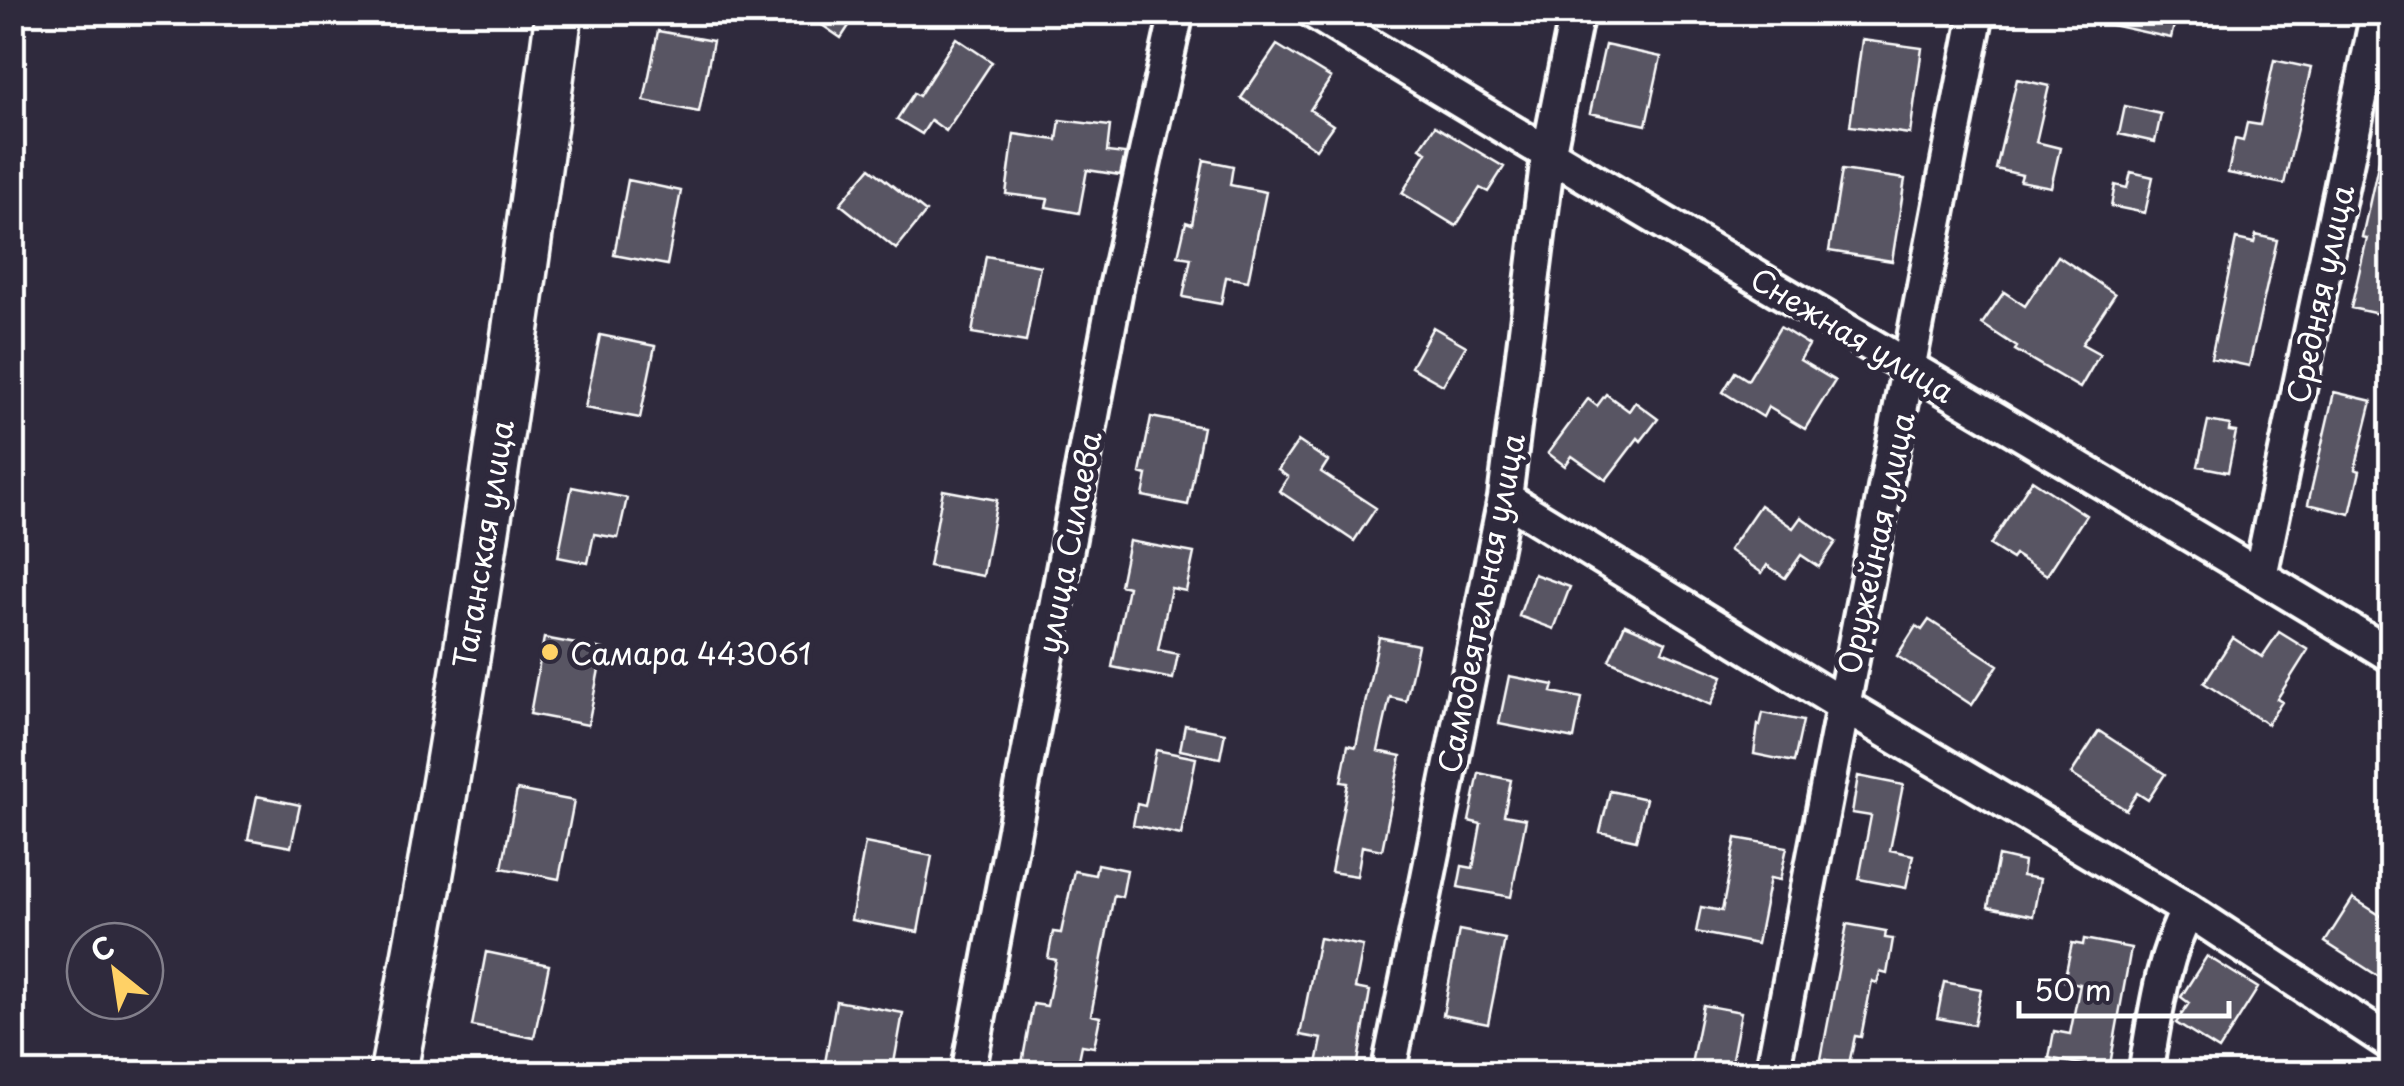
<svg xmlns="http://www.w3.org/2000/svg" width="2404" height="1086" font-family="'Playpen Sans',sans-serif">
	<style>
		.building { fill: #595564; stroke: #fff; stroke-width: 2.5 }
		.lines { fill: none; stroke-linecap: round; stroke-linejoin: round }
		.street-casing { stroke: #fff; stroke-width: 40 }
		.secondary-casing { stroke: #fff; stroke-width: 52 }
		.street { stroke: #2f2a3d; stroke-width: 32 }
		.secondary { stroke: #2f2a3d; stroke-width: 45 }
		.poi-dot { fill: #ffd166; stroke: #2f2a3d; stroke-width: 4 }
		.labels { text-anchor: middle; dominant-baseline: central; stroke-width: 10; stroke-linejoin: round; paint-order: stroke }
		.street-label { font-size: 30px; fill: #fff; stroke: #2f2a3d }
		.poi-label { font-size: 30px; fill: #fff; stroke: #2f2a3d; text-anchor: start }
	</style>
	<rect width="100%" height="100%" fill="#2f2a3d"/>
	<filter id="ink" filterUnits="userSpaceOnUse"><feTurbulence type="fractalNoise" baseFrequency=".01" numOctaves="2"/><feDisplacementMap in="SourceGraphic" scale="20" xChannelSelector="R" yChannelSelector="G"/><feConvolveMatrix kernelMatrix="1 2 1 2 8 2 1 2 1" color-interpolation-filters="sRGB"/></filter>
	<g filter="url(#ink)">
		<path class="building" d="M803,12H858L841,38Z
			M2099,12H2177L2171,38L2098,22Z
			M658,31L713,41L699,112L644,101Z
			M956,38L992,62L946,131L931,120L922,134L897,119L914,93L919,96Z
			M1862,40L1922,48L1910,134L1850,126Z
			M1277,45L1331,78L1310,110L1333,125L1316,149L1241,98Z
			M1605,45L1661,57L1646,125L1590,113Z
			M2274,60L2311,68L2284,184L2228,173L2235,139L2243,141L2247,123L2260,125Z
			M2017,79L2049,86L2036,142L2060,148L2051,187L2020,181L2022,175L1996,169Z
			M2125,106L2161,114L2155,142L2119,134Z
			M1060,120L1110,126L1107,152L1125,154L1120,175L1087,170L1079,213L1046,207L1048,199L1006,194L1014,134L1057,140Z
			M1435,126L1504,167L1488,192L1480,188L1456,226L1402,193L1427,152L1420,148Z
			M2382,147L2392,148V299L2388,316L2351,308L2367,238L2362,237Z
			M1204,160L1233,166L1230,185L1266,192L1248,281L1226,277L1221,304L1183,297L1191,258L1178,256L1186,222L1192,224Z
			M870,168L926,212L896,249L840,204Z
			M1842,170L1905,179L1892,261L1829,251Z
			M2131,172L2153,177L2145,213L2111,206L2115,185L2127,188Z
			M628,180L681,191L667,265L614,255Z
			M2256,235L2277,240L2249,366L2211,358L2236,239L2254,243Z
			M986,256L1040,266L1026,342L972,333Z
			M2058,256L2115,294L2082,344L2100,354L2080,388L2015,350L2017,347L1982,324L2004,292L2025,306Z
			M1433,327L1466,346L1443,385L1411,367Z
			M1780,327L1809,345L1800,360L1835,381L1805,429L1768,407L1763,417L1723,392L1735,372L1748,380Z
			M600,335L655,346L640,418L585,408Z
			M2334,392L2372,401L2355,469L2360,471L2350,514L2308,504Z
			M1606,394L1629,411L1635,402L1658,419L1641,441L1638,438L1606,480L1572,456L1565,466L1548,453L1588,399L1597,406Z
			M1151,417L1203,427L1188,505L1143,496L1147,475L1140,473Z
			M2208,421L2230,425L2229,431L2236,432L2228,472L2198,466Z
			M1298,441L1328,461L1321,472L1376,508L1354,541L1279,491L1288,477L1278,470Z
			M2032,480L2086,515L2047,575L2015,555L2012,559L1990,545Z
			M572,487L627,498L618,538L594,534L588,563L558,557Z
			M943,490L997,500L983,576L929,566Z
			M1760,505L1793,528L1801,517L1836,542L1819,567L1801,555L1785,578L1767,565L1762,573L1729,550Z
			M1129,541L1194,553L1186,591L1171,588L1158,650L1178,654L1173,679L1112,667L1128,587L1120,585Z
			M1534,574L1570,587L1554,629L1519,616Z
			M1929,620L1998,665L1972,705L1897,656L1916,626L1922,630Z
			M1625,624L1666,642L1662,651L1723,676L1711,705L1609,660Z
			M2279,632L2308,650L2277,699L2282,702L2267,724L2204,683L2233,638L2262,657Z
			M1379,637L1418,645L1406,701L1390,697L1378,751L1401,756L1382,850L1362,846L1357,876L1331,872L1348,783L1341,782L1348,745L1356,747Z
			M544,638L603,649L588,725L530,714Z
			M1509,676L1554,685L1552,692L1582,698L1574,739L1499,724Z
			M1763,713L1803,721L1794,762L1754,754L1758,725L1760,726Z
			M1185,725L1225,733L1220,758L1180,750Z
			M2099,731L2165,774L2148,800L2137,793L2126,810L2071,774Z
			M1156,750L1196,758L1181,835L1133,825L1137,804L1145,806Z
			M1479,773L1511,780L1504,815L1526,819L1511,897L1458,887L1462,866L1473,868L1481,824L1469,821Z
			M1858,776L1903,785L1890,850L1913,855L1906,888L1859,879L1871,816L1852,813Z
			M517,790L574,801L559,879L502,868Z
			M1610,791L1646,799L1636,840L1600,832Z
			M257,796L300,805L291,847L248,839Z
			M1736,838L1787,847L1780,880L1770,878L1757,944L1696,932L1701,907L1722,911Z
			M865,843L932,856L918,932L851,920Z
			M1998,856L2024,862L2022,876L2040,879L2033,916L1988,907Z
			M1097,864L1127,870L1122,897L1114,895L1091,1015L1100,1017L1094,1047L1082,1045L1076,1074H1020L1033,1004L1047,1006L1056,960L1048,958L1053,932L1061,933L1074,871L1095,875Z
			M2353,898L2392,923V985L2325,942Z
			M1847,924L1886,931L1885,938L1893,939L1887,974L1880,972L1877,983L1872,981L1861,1037L1855,1036L1849,1064L1821,1059Z
			M1459,930L1505,939L1488,1024L1443,1015Z
			M1319,938L1363,946L1355,988L1370,991L1356,1074H1315L1322,1039L1300,1035Z
			M2084,939L2131,948L2109,1070L2049,1058L2054,1031L2070,1034L2080,984L2064,981L2072,943L2083,945Z
			M486,952L549,965L534,1038L472,1026Z
			M2207,956L2258,988L2219,1050L2176,1023L2189,1003L2181,997Z
			M1944,982L1981,989L1974,1025L1937,1018Z
			M836,1001L903,1013L892,1074H823Z
			M1703,1005L1741,1012L1729,1074H1689Z"/>
		<g class="lines">
			<defs>
				<path id="street" d="M1314,12C1671,231 2035,438 2392,656
					M1505,498L1841,704L2188,910L2392,1044
					M2260,576L2378,12
					M968,1074L1117,283L1177,12
					M1388,1074L1505,498L1548,156L1577,12
					M1772,1074C1838,719 1911,367 1977,12
					M2145,1074C2155,1019 2161,959 2188,910"/>
				<path id="secondary" d="M393,1074C461,722 512,367 559,12"/>
			</defs>
			<use href="#street" class="street-casing"/>
			<use href="#secondary" class="secondary-casing"/>
			<use href="#street" class="street"/>
			<use href="#secondary" class="secondary"/>
		</g>
	</g>
	<circle class="poi-dot" cx="550" cy="652" r="10"/>
	<g class="labels">
		<g class="street-label">
			<text transform="translate(2319 294) rotate(-78)">Средняя улица</text>
			<text transform="translate(1853 334) rotate(31)">Снежная улица</text>
			<text transform="translate(1068 542) rotate(-79)">улица Силаева</text>
			<text transform="translate(1875 543) rotate(-78)">Оружейная улица</text>
			<text transform="translate(482 544) rotate(-81)">Таганская улица</text>
			<text transform="translate(1480 603) rotate(-79)">Самодеятельная улица</text>
		</g>
		<g class="poi-label">
			<text x="570" y="652">Самара 443061</text>
		</g>
	</g>
	<rect width="2404" height="1086" fill="none" stroke="#2f2a3d" stroke-width="50"/>
	<rect x="25" y="25" width="2354" height="1036" fill="none" stroke="#fff" stroke-width="4" filter="url(#ink)"/>
	<g transform="translate(115 971) rotate(330)"><circle r="48" fill="#2f2a3d" stroke="#827f8b" stroke-width="2.5"/>
	<path d="M0-8L18 38L0 25L-18 38Z" fill="#ffd166"/>
	<text y="-15" font-size="28" font-weight="bold" text-anchor="middle" fill="#ffffff">С</text>
	</g>
	<path d="M2019 1001v15h210v-15" fill="none" stroke="#ffffff" stroke-width="5"/>
	<text x="2034" y="1001" font-size="30" fill="#ffffff" stroke="#2f2a3d" stroke-width="8" paint-order="stroke">50 m</text>
</svg>
